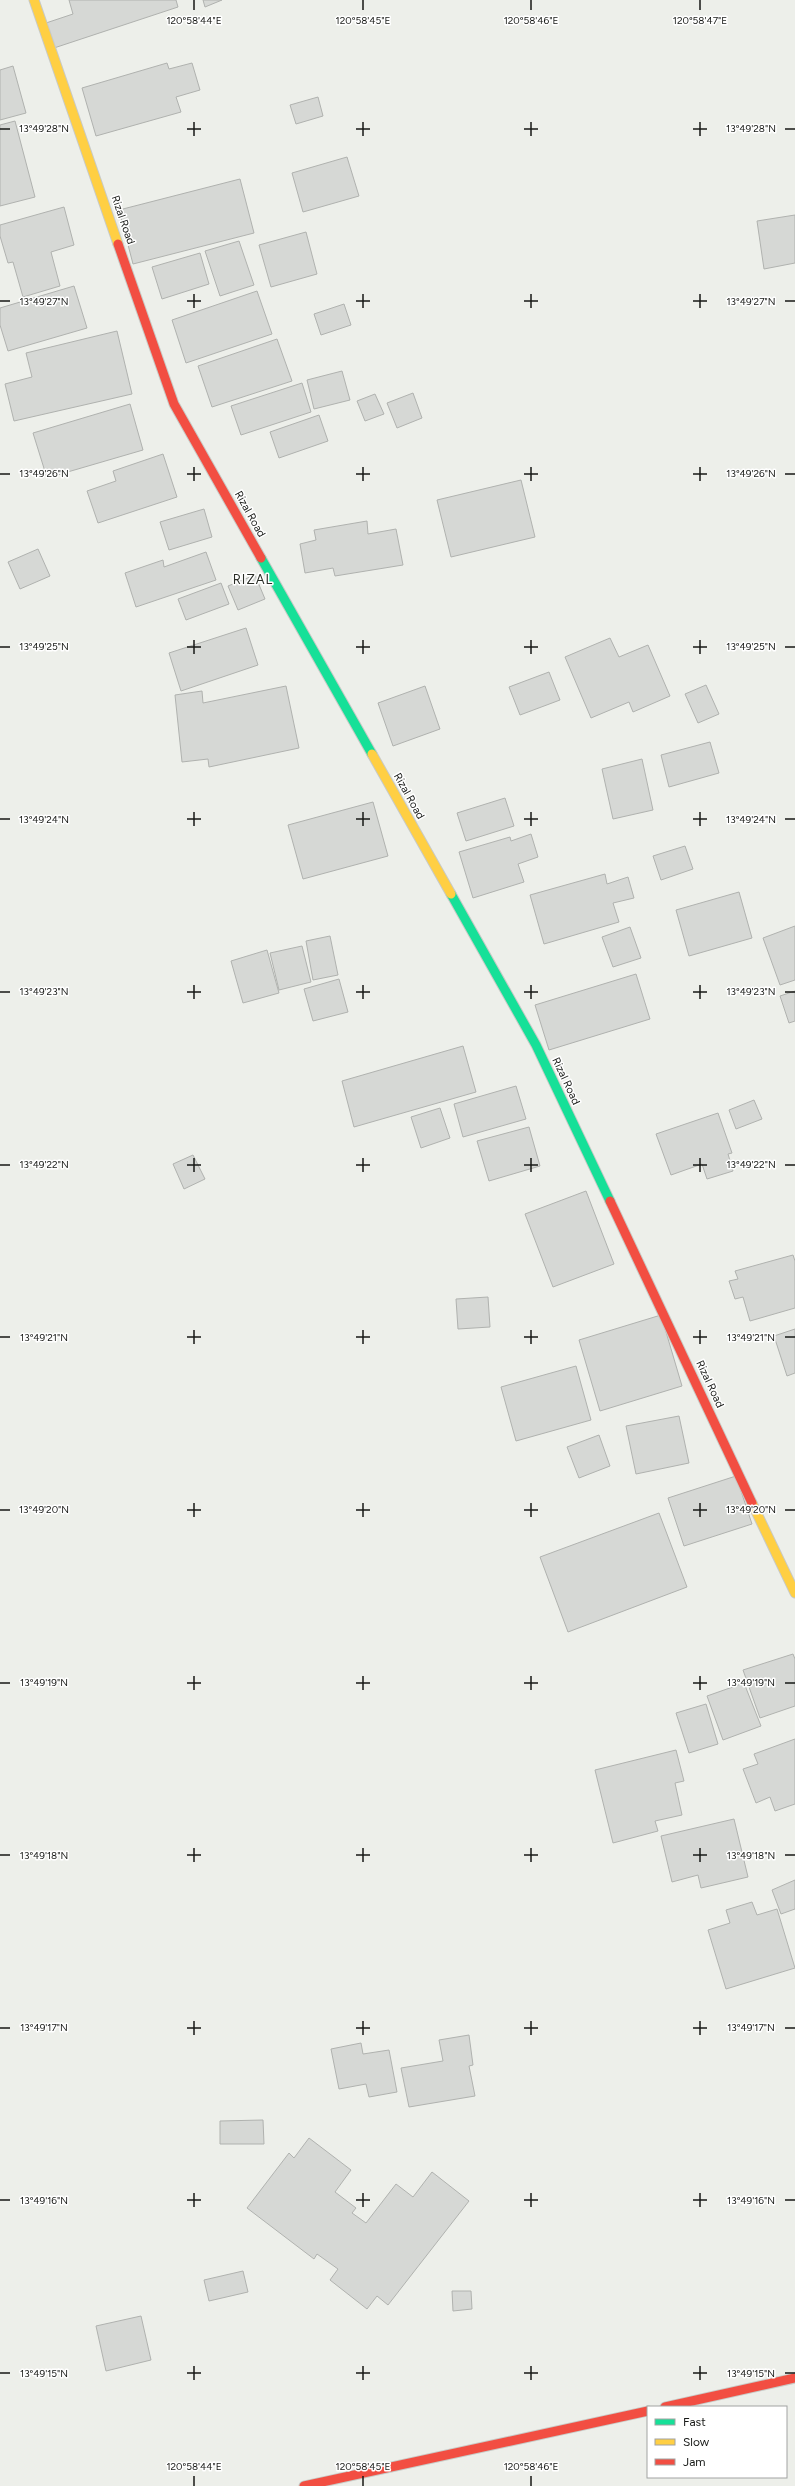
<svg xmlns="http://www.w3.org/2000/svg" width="795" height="2486" font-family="Figtree,sans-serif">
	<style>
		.building { fill: #d6d8d5; stroke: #b0b2af }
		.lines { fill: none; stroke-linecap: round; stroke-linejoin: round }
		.fast-casing { stroke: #c8cac6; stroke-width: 11 }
		.slow-casing { stroke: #c8cac6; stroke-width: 11 }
		.jam-casing { stroke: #c8cac6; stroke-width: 11 }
		.fast { stroke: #16e098; stroke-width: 9 }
		.slow { stroke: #ffcf43; stroke-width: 9 }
		.jam { stroke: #f24e42; stroke-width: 9 }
		.ticks { fill: none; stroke: #171916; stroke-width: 1.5 }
		.labels { text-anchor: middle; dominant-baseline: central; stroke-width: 3; stroke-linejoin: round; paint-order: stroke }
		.street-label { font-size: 11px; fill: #171916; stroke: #fff }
		.quarter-label { font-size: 13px; letter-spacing: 1px; fill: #2a2d26; stroke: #fff }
		.ticks-label { font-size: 10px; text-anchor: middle; fill: #171916; stroke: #fff; stroke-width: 3; stroke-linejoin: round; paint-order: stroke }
	</style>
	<rect width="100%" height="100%" fill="#edefea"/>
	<path class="building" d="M69,0H176L178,7L54,48L46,23L73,14Z
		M203,0H222L205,7Z
		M167,63L169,69L192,63L200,90L176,97L181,112L96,136L82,88Z
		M13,66L26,113L0,120V70Z
		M318,97L323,116L296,124L290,105Z
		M15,121L35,197L0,206V125Z
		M347,157L359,196L303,212L292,173Z
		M240,179L254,233L133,264L119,210Z
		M64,207L74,245L51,252L60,286L23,297L13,262L8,263L0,236V225Z
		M795,215V263L764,269L757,221Z
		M306,232L317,274L271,287L259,245Z
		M239,241L254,285L220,296L205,251Z
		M200,253L209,284L162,299L152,267Z
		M74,286L87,328L8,351L0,325V308Z
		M257,291L272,334L186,363L172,320Z
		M344,304L351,325L321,335L314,314Z
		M117,331L132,394L14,421L5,384L32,377L26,353Z
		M277,339L292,381L212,407L198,366Z
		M342,371L350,400L314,409L307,380Z
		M302,383L311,412L241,435L231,406Z
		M413,393L422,418L397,428L387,403Z
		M375,394L384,414L365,421L357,401Z
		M130,404L143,450L47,478L33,433Z
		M319,415L328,441L279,458L270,432Z
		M163,454L177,497L98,523L87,491L116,481L113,471Z
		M521,480L535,537L451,557L437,500Z
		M204,509L212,537L169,550L160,522Z
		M367,521L368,534L396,529L403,565L335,576L333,568L305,573L300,544L316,540L314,530Z
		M38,549L50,576L20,589L8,562Z
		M206,552L216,580L136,607L125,573L163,560L164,567Z
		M255,575L265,599L238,610L228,586Z
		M221,583L229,604L186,620L178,599Z
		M246,628L258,665L181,691L169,653Z
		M610,638L619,657L648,645L670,696L633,712L629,702L591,718L565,657Z
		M549,672L560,700L520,715L509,687Z
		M706,685L719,714L698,723L685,694Z
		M286,686L299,748L209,767L208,759L182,762L175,695L202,691L203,703Z
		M425,686L440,729L393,746L378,703Z
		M710,742L719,773L669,787L661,755Z
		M642,759L653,810L613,819L602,769Z
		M505,798L514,826L466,841L457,813Z
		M373,802L388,856L303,879L288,825Z
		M531,834L538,857L518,864L524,882L473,898L459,852L510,837L511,841Z
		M685,846L693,869L661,880L653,856Z
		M605,874L607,884L628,877L634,898L613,903L619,922L544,944L530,895Z
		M739,892L752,938L689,956L676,910Z
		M795,926V980L780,985L763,938Z
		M630,927L641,958L613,967L602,937Z
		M330,936L338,975L313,980L306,941Z
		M302,946L311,982L279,990L270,953Z
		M267,950L279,993L243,1003L231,961Z
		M636,974L650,1019L549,1050L535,1005Z
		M339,979L348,1012L313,1021L304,989Z
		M795,991V1021L789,1023L780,996Z
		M463,1046L476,1092L354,1127L342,1081Z
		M516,1086L526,1119L463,1137L454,1104Z
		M754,1100L762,1119L736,1129L729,1110Z
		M440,1108L450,1138L421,1148L411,1117Z
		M718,1113L732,1153L728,1154L733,1171L707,1179L702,1164L671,1175L656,1134Z
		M529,1127L540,1166L489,1181L477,1141Z
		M193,1155L205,1179L184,1189L173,1164Z
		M586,1191L614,1264L553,1287L525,1214Z
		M793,1255L795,1261V1308L750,1321L743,1297L735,1299L729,1281L738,1279L735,1271Z
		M488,1297L490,1327L458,1329L456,1299Z
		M661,1315L682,1386L600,1411L579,1340Z
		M795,1329V1373L787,1376L774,1336Z
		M576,1366L591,1420L516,1441L501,1387Z
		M679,1416L689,1463L636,1474L626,1426Z
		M599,1435L610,1466L579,1478L567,1447Z
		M736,1476L752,1524L684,1546L668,1498Z
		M659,1513L687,1587L568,1632L540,1557Z
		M793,1654L795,1659V1706L760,1718L743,1670Z
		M744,1683L761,1726L723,1740L707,1696Z
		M706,1704L718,1744L689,1753L676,1713Z
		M795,1739V1804L775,1811L770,1797L756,1803L743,1769L758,1764L754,1754Z
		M676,1750L684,1781L675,1783L682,1815L655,1821L658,1831L613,1843L595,1770Z
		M734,1819L748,1877L701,1888L698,1875L672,1882L661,1836Z
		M795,1880V1909L781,1914L772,1890Z
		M752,1902L757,1915L777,1909L795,1968L726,1989L708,1930L730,1923L726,1910Z
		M469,2035L473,2065L469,2066L475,2096L409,2107L401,2068L443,2061L439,2040Z
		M361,2043L363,2054L389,2050L397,2092L369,2097L366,2084L339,2089L331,2049Z
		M263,2120L264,2144H220V2121Z
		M309,2138L351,2170L335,2192L356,2208L352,2213L366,2223L396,2184L413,2197L432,2172L469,2201L388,2305L377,2296L367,2309L330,2280L338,2269L317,2254L314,2259L247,2208L289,2153L294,2158Z
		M243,2271L248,2292L209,2301L204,2280Z
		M452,2291H471L472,2309L453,2311Z
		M141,2316L151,2360L106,2371L96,2326Z"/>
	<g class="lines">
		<defs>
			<path id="fast" d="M261,558L372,754
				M451,894L536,1045L610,1201"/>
			<path id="slow" d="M34,0L118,244
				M372,754L451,894
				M752,1503L795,1593"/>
			<path id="jam" d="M118,244L174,404L261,558
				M610,1201L752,1503
				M665,2407L795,2378
				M304,2486L648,2411"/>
		</defs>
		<use href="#fast" class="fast-casing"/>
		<use href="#slow" class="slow-casing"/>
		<use href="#jam" class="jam-casing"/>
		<use href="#fast" class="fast"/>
		<use href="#slow" class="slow"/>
		<use href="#jam" class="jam"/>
	</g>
	<path class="ticks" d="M194,0V10M363,0V10M531,0V10M700,0V10M194,122V136M363,122V136M531,122V136M700,122V136M0,129H10M187,129H201M356,129H370M524,129H538M693,129H707M785,129H795M194,294V308M363,294V308M531,294V308M700,294V308M0,301H10M187,301H201M356,301H370M524,301H538M693,301H707M785,301H795M194,467V481M363,467V481M531,467V481M700,467V481M0,474H10M187,474H201M356,474H370M524,474H538M693,474H707M785,474H795M194,640V654M363,640V654M531,640V654M700,640V654M0,647H10M187,647H201M356,647H370M524,647H538M693,647H707M785,647H795M194,812V826M363,812V826M531,812V826M700,812V826M0,819H10M187,819H201M356,819H370M524,819H538M693,819H707M785,819H795M194,985V999M363,985V999M531,985V999M700,985V999M0,992H10M187,992H201M356,992H370M524,992H538M693,992H707M785,992H795M194,1158V1172M363,1158V1172M531,1158V1172M700,1158V1172M0,1165H10M187,1165H201M356,1165H370M524,1165H538M693,1165H707M785,1165H795M194,1330V1344M363,1330V1344M531,1330V1344M700,1330V1344M0,1337H10M187,1337H201M356,1337H370M524,1337H538M693,1337H707M785,1337H795M194,1503V1517M363,1503V1517M531,1503V1517M700,1503V1517M0,1510H10M187,1510H201M356,1510H370M524,1510H538M693,1510H707M785,1510H795M194,1676V1690M363,1676V1690M531,1676V1690M700,1676V1690M0,1683H10M187,1683H201M356,1683H370M524,1683H538M693,1683H707M785,1683H795M194,1848V1862M363,1848V1862M531,1848V1862M700,1848V1862M0,1855H10M187,1855H201M356,1855H370M524,1855H538M693,1855H707M785,1855H795M194,2021V2035M363,2021V2035M531,2021V2035M700,2021V2035M0,2028H10M187,2028H201M356,2028H370M524,2028H538M693,2028H707M785,2028H795M194,2193V2207M363,2193V2207M531,2193V2207M700,2193V2207M0,2200H10M187,2200H201M356,2200H370M524,2200H538M693,2200H707M785,2200H795M194,2366V2380M363,2366V2380M531,2366V2380M700,2366V2380M0,2373H10M187,2373H201M356,2373H370M524,2373H538M693,2373H707M785,2373H795M194,2476V2486M363,2476V2486M531,2476V2486"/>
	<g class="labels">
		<g class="street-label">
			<text transform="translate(123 220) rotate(71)">Rizal Road</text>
			<text transform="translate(250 514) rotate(61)">Rizal Road</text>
			<text transform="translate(409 796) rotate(61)">Rizal Road</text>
			<text transform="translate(566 1081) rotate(65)">Rizal Road</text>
			<text transform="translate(710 1384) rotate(65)">Rizal Road</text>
		</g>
		<g class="quarter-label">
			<text x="253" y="579">RIZAL</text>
		</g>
	</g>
	<g class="ticks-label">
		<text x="194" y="24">120°58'44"E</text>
		<text x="363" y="24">120°58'45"E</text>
		<text x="531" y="24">120°58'46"E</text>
		<text x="700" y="24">120°58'47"E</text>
		<text x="44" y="132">13°49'28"N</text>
		<text x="751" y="132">13°49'28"N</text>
		<text x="44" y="305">13°49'27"N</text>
		<text x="751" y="305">13°49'27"N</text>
		<text x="44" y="477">13°49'26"N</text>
		<text x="751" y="477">13°49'26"N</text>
		<text x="44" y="650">13°49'25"N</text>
		<text x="751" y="650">13°49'25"N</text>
		<text x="44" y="823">13°49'24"N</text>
		<text x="751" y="823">13°49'24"N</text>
		<text x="44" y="995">13°49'23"N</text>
		<text x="751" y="995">13°49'23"N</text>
		<text x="44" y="1168">13°49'22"N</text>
		<text x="751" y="1168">13°49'22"N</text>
		<text x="44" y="1341">13°49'21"N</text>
		<text x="751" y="1341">13°49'21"N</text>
		<text x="44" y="1513">13°49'20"N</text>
		<text x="751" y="1513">13°49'20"N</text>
		<text x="44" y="1686">13°49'19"N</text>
		<text x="751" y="1686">13°49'19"N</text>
		<text x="44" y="1859">13°49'18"N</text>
		<text x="751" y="1859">13°49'18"N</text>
		<text x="44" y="2031">13°49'17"N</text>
		<text x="751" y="2031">13°49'17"N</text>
		<text x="44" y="2204">13°49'16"N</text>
		<text x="751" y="2204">13°49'16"N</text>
		<text x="44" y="2377">13°49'15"N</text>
		<text x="751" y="2377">13°49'15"N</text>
		<text x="194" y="2470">120°58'44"E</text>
		<text x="363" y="2470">120°58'45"E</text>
		<text x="531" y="2470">120°58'46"E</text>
	</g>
	<rect x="647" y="2406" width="140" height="72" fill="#ffffff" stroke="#a2a3a2"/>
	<rect x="655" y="2419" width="20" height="6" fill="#16e098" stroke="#a2a3a2"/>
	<text x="683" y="2426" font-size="12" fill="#171916">Fast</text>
	<rect x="655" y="2439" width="20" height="6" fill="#ffcf43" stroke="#a2a3a2"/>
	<text x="683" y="2446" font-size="12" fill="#171916">Slow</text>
	<rect x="655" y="2459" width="20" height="6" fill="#f24e42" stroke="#a2a3a2"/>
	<text x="683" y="2466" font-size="12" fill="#171916">Jam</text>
</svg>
